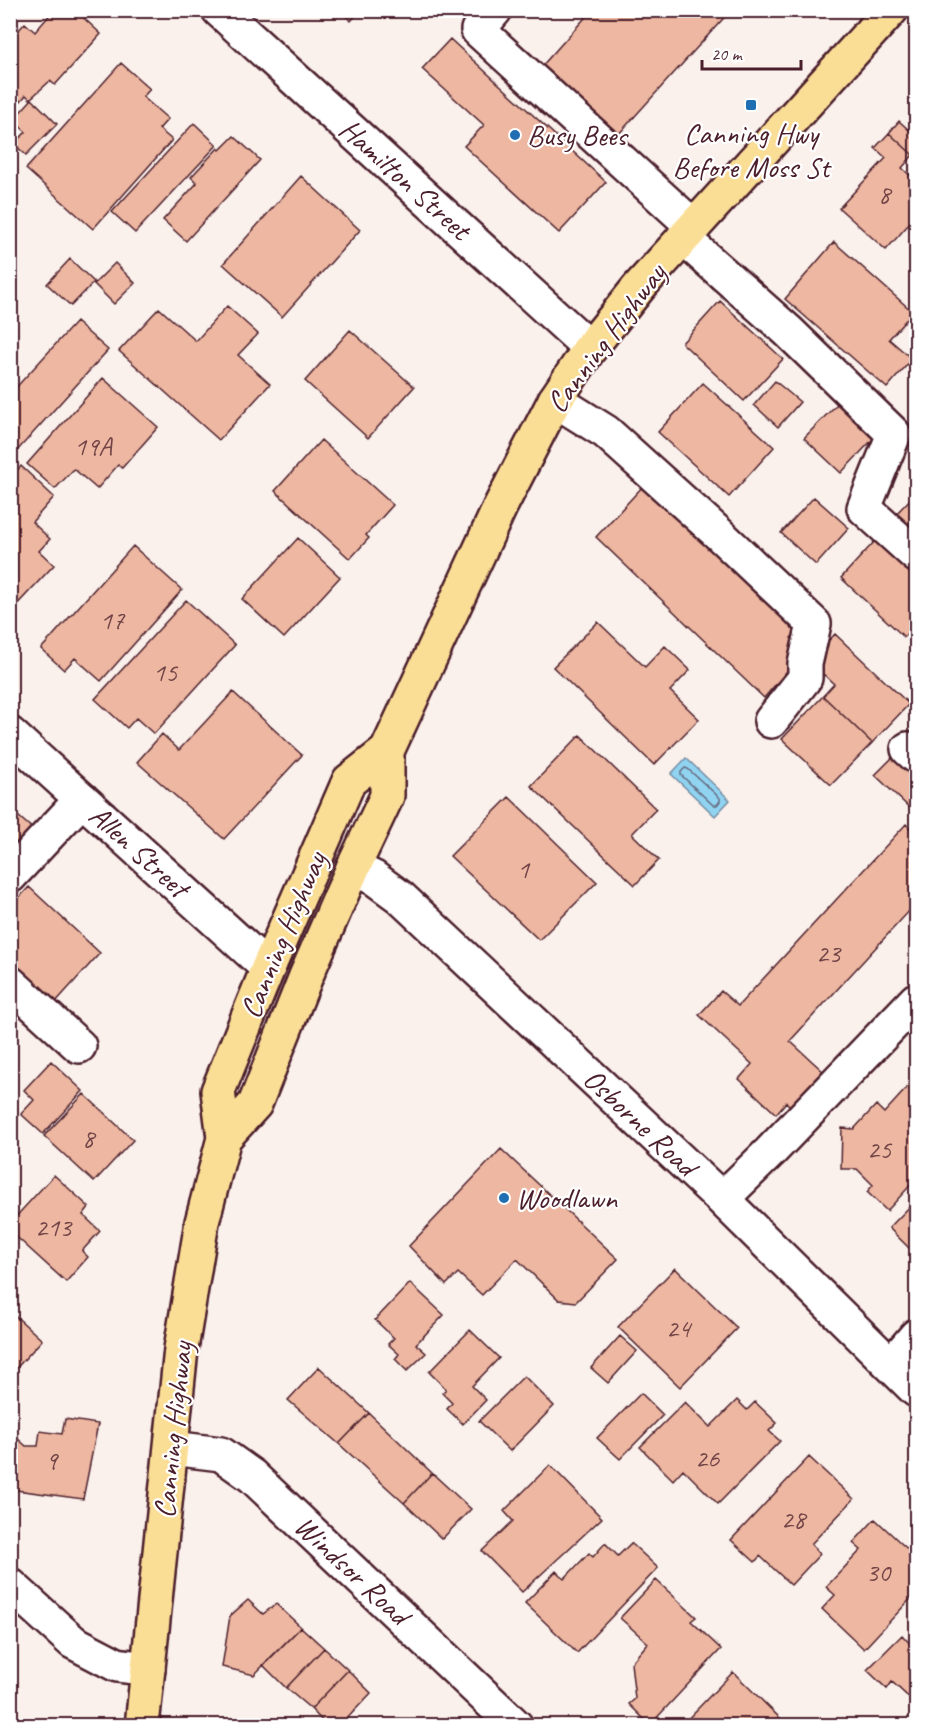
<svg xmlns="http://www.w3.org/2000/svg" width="927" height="1736" font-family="Caveat,sans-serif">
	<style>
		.water { fill: #90d4f2; stroke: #748ca2; stroke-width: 1.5 }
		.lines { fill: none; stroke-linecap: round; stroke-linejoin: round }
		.shore { stroke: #66677b; stroke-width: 1.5 }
		.building { fill: #edb7a1; stroke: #4a1f2b; stroke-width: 1.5 }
		.minor-casing { stroke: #4a1f2b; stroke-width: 38 }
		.highway-casing { stroke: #4a1f2b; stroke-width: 38 }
		.minor { stroke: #fff; stroke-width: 33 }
		.highway { stroke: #fbde96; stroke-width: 33 }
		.poi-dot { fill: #1f6fb2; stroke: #fff; stroke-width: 2 }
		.labels { text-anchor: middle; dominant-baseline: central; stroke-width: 4.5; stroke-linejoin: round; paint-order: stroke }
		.number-label { font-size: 27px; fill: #734548 }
		.poi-label { font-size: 30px; fill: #4a1f2b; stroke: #fff; text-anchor: start }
		.street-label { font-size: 30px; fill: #4a1f2b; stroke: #fff }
	</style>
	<rect width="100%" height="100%" fill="#fbf1ec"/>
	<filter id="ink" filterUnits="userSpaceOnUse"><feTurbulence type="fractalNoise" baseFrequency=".0167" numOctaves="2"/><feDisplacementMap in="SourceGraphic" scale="12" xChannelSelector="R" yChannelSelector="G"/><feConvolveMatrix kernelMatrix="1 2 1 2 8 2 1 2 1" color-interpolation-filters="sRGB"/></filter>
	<g filter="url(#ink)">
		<path class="water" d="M686,758L730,800L715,816L671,774Z"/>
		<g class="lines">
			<path class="shore" d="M685,768L688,769L720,798V801L717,805H713L681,775V772Z"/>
		</g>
		<path class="building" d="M54,10H75L101,34L55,85L50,81L30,99L26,95L21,101L10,92V40L25,23L35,32Z
			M341,10H361L351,21Z
			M592,10H731L617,136L541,67Z
			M450,39L606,182L559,233L464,146L484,125L422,69Z
			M121,63L150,89L143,97L168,119L159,129L172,140L93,229L26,169Z
			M32,99L57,124L26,155L14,144L26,132L13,120Z
			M899,121L909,130L916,122V151L913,155L889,133Z
			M194,123L217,145L135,233L112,212Z
			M889,133L913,155L902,168L916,181V216L886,250L839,208L886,158L875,148Z
			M234,136L260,160L186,241L163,220L197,183L191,177L218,148L220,150Z
			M301,176L360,230L282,317L223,264Z
			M834,242L913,312L889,339L912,359L887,388L785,299Z
			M70,259L94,282L71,306L47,284Z
			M115,263L135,283L114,304L94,284Z
			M720,301L783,359L744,401L682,343Z
			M227,306L258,334L238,355L270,384L219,440L119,351L159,308L196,341Z
			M76,322L108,350L16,452L10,446V407L14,403L10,399V394Z
			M350,330L414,387L368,438L305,381Z
			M103,378L158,427L122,468L118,465L97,489L74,469L55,489L27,464Z
			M775,381L800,402L778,427L754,405Z
			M703,383L774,447L729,497L658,432Z
			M838,403L875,437L841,473L804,438Z
			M321,440L393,505L366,535L369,538L350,559L275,491Z
			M21,466L54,497L32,522L50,539L39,551L54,565L10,612V478Z
			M644,485L797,632L791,638L804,651L764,698L596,537Z
			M916,493V534L896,514Z
			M814,497L849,528L816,565L781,533Z
			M298,538L340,577L284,638L242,599Z
			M875,541L916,579V623L904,637L841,578Z
			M133,546L182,590L101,681L75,658L64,670L41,649Z
			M186,600L235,645L154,734L136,718L127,728L95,699Z
			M598,622L645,667L665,646L690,670L670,691L699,719L654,765L553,667Z
			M835,634L909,704L872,743L823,696L834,684L809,661Z
			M233,692L302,755L224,839L137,762L162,734L179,750Z
			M823,696L872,743L831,785L782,739Z
			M580,735L656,809L632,834L659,860L635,885L531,786Z
			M893,757L916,779V814L875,775Z
			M509,797L597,882L539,940L450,856Z
			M10,809L34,830L10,856Z
			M906,824L916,834V914L911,909L790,1041L826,1074L794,1110L786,1102L776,1114L739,1079L752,1064L699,1015L721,991L738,1006Z
			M29,887L100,953L54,1004L10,964V907Z
			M51,1061L83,1091L43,1134L21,1114L34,1100L24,1090Z
			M916,1078V1179L887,1211L867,1192L873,1185L857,1169H841L842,1128L854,1129L876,1105L884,1113Z
			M84,1094L133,1140L94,1182L44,1136Z
			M501,1149L618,1259L576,1302L559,1300L517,1259L482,1295L458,1273L446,1285L409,1246Z
			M54,1175L89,1207L83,1215L100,1231L82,1251L88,1257L66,1282L10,1231V1223Z
			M916,1200V1255L889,1228Z
			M675,1268L737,1328L680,1387L618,1327Z
			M410,1283L444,1315L416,1344L426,1353L407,1371L395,1359L399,1354L388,1344L394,1338L375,1320Z
			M10,1311L42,1340L10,1375Z
			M470,1330L499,1358L472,1386L486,1400L463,1424L447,1409L452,1403L442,1393L446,1389L429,1372Z
			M620,1336L637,1351L608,1383L591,1368Z
			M319,1367L369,1413L339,1444L288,1400Z
			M524,1376L554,1406L510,1451L479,1421Z
			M641,1393L663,1415L620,1459L597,1438Z
			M737,1400L747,1410L755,1402L777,1423L769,1431L780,1441L718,1504L683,1469L673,1480L640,1447L685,1402L710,1427Z
			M369,1413L432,1473L404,1503L339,1444Z
			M65,1419L98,1424L83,1499L16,1490L17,1480L10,1474V1444L16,1437L26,1446H38L40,1431L62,1434Z
			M809,1457L854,1499L811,1544L820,1554L791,1585L760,1556L755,1562L731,1540Z
			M550,1465L602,1518L522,1592L482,1551L513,1521L504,1511Z
			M432,1473L471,1509L442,1539L404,1503Z
			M875,1519L916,1557V1593L864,1649L822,1609L835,1595L826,1587L861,1550L853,1543Z
			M605,1543L618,1556L631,1543L658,1568L577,1653L525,1603L556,1571L564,1579L589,1553L593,1557Z
			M656,1580L696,1617L691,1621L721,1649L650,1725L629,1704L635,1699L631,1663L648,1643L620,1618Z
			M248,1600L263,1614L276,1604L301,1627L254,1675L222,1667L230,1616Z
			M301,1627L324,1648L286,1688L263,1665Z
			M902,1635L916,1650V1704L892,1682L887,1689L867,1670Z
			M324,1648L348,1670L311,1709L286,1688Z
			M348,1670L371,1693L340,1726H327L311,1709Z
			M733,1672L788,1726H681Z"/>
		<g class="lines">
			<defs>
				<path id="minor" d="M219,10L590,348
					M495,10L478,30L694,227
					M683,238L788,331L894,434L864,508L916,555
					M555,400L606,432L719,534L814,624L805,664V678L771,721
					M10,734L268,968
					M908,749L916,756
					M353,868L374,878L400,897L722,1199L916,1390
					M10,876L82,799
					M10,983L79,1046
					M722,1199L770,1152L916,1000
					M891,1365L916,1336
					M172,1448L221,1454L252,1476L516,1726
					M10,1585L73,1642L117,1665L148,1669"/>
				<path id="highway" d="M224,1138L255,1104L306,976L353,868L387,796V751L500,507L555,400L590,348L639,287L891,10
					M142,1726L181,1349L202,1222L224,1138L218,1091L268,968L349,781L387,751"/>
			</defs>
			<use href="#minor" class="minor-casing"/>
			<use href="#highway" class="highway-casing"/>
			<use href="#minor" class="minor"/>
			<use href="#highway" class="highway"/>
		</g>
	</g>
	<g class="poi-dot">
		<rect x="745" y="99" width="12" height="12" rx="3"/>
		<circle cx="515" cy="135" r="6"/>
		<circle cx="504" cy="1198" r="6"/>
	</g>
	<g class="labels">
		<g class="number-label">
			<text x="884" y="194">8</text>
			<text x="93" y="446">19A</text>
			<text x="112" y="620">17</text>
			<text x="165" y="672">15</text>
			<text x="523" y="869">1</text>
			<text x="828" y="953">23</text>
			<text x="88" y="1138">8</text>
			<text x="879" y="1149">25</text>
			<text x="53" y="1227">213</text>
			<text x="678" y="1328">24</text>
			<text x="707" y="1458">26</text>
			<text x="51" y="1460">9</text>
			<text x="793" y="1519">28</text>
			<text x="878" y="1572">30</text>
		</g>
		<g class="poi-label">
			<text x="751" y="133" text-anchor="middle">Canning Hwy<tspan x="751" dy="34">Before Moss St</tspan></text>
			<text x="527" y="135">Busy Bees</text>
			<text x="516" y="1198">Woodlawn</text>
		</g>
		<g class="street-label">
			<text transform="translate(405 179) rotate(42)">Hamilton Street</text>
			<text transform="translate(606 338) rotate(-53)">Canning Highway</text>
			<text transform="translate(139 851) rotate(42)">Allen Street</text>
			<text transform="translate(283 935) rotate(-67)">Canning Highway</text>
			<text transform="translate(640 1122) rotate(43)">Osborne Road</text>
			<text transform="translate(173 1430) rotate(-84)">Canning Highway</text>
			<text transform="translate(352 1570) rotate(43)">Windsor Road</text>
		</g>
	</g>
	<rect width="927" height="1736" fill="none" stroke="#fff" stroke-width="36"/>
	<rect x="18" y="18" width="891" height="1700" fill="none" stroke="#4a1f2b" stroke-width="2" filter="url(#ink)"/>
	<path d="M702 60v9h99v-9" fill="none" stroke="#4a1f2b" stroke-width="3"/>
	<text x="711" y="60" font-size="18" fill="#4a1f2b" stroke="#ffffff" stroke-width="4.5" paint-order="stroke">20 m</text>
</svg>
